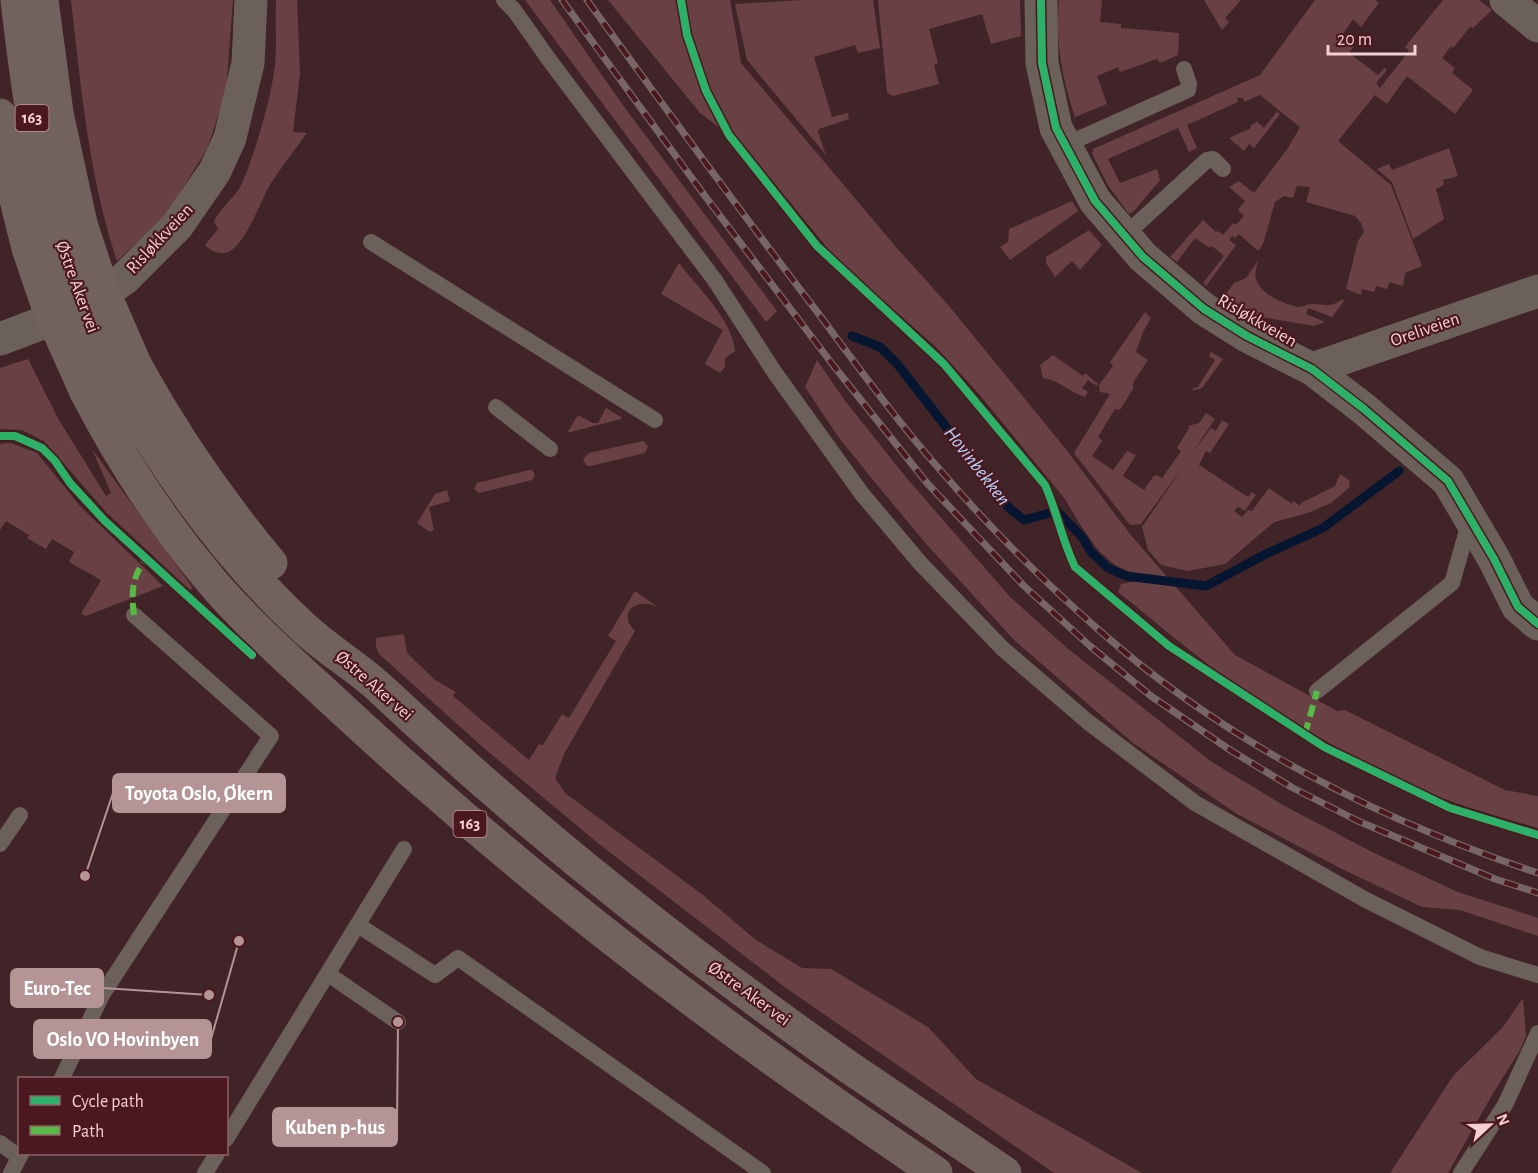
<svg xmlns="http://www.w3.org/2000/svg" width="1538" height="1173" font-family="'Alegreya Sans',sans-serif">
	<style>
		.green { fill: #694144 }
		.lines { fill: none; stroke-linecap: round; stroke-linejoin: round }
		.stream { stroke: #061530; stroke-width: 9 }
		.service { stroke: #6b605a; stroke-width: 16 }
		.minor { stroke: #6b605a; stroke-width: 33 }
		.tertiary { stroke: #6b605a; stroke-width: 33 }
		.trunk { stroke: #72625e; stroke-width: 33 }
		.rail-casing { stroke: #776665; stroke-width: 7 }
		.rail { stroke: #4c181f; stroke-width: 4.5; stroke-dasharray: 14; stroke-linecap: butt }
		.trunk-bridge { stroke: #72625e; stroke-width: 33 }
		.quiet { stroke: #58b947; stroke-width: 6; stroke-dasharray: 12 6; stroke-linecap: butt }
		.cycleway-casing { stroke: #4c181f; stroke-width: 11 }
		.cycleway { stroke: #2db169; stroke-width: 8 }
		.labels { text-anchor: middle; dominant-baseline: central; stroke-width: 4.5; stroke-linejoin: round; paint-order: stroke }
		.shield { fill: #4c181f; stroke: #c2999c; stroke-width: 1.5 }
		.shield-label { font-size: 16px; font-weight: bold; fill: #f4d0d1 }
		.street-label { font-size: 18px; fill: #f4d0d1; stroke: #4c181f }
		.water-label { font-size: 20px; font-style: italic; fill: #b4d3fe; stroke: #4c181f }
		.leader { fill: none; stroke: #b59496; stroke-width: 2 }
		.callout-dot { fill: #b59496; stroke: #4c181f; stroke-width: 2 }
		.callout { fill: #b59496; stroke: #b59496; stroke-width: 2 }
		.callout-label { font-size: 20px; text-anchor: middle; font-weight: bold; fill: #fff }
	</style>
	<rect width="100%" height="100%" fill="#402427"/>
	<path class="green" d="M71,0H233L226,92L207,149L165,217L117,261C89,177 81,88 71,0Z
		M276,0H297L300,73L293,132L307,133C295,150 282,166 271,183C262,198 246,243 230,251C221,256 212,252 205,245L218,229L214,222C219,208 237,197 243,181C256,150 271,99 275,65C277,43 275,22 276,0Z
		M525,0H550L622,104L777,311L766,322Z
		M608,0H730L741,63L896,247L949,306L1065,448L1130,534L1235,655L1337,711L1345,710L1505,790L1538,796V828C1497,816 1452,804 1413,786C1345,755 1278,715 1217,671C1183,646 1151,618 1118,592L1121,584L1138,581L1137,575L1115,565L1098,550L1081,526L1065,499L979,394L935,346L837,260L746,148L700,113Z
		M803,0H873L880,48L858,53L855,45L814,57L832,117L848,113L849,119L819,129L818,132L826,155L747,60L735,4Z
		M878,0H1020L1021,36L991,44L982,14L929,29L938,63L934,65L939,84L893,96L887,93Z
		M1059,0H1102L1100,22L1121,24V28L1179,33L1178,55L1160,63L1157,59L1120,72L1118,67L1097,76L1107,104L1075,117C1062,79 1055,40 1059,0Z
		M1204,0H1241L1225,18L1229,22L1222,30Z
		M1315,0H1375L1379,3L1361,27L1353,19L1341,37L1354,46L1349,53L1378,75L1384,68L1387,70L1376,83L1380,88L1409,51L1405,47L1443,0H1479L1492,10L1473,28L1470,27L1453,48L1451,46L1442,58L1455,68L1452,73L1473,90L1455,114L1407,76L1387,104L1375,95L1338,141L1391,185L1422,266L1405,273L1403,286L1390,282L1387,289L1376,286L1374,292L1362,289L1361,295L1346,289L1358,241L1364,232L1361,223L1355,216L1306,202L1310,187L1297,186L1293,198L1284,196L1275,202L1263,244L1258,251L1239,234L1235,238L1232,236L1229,240L1236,245L1206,286L1203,283L1224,256L1212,246L1210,248L1195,238L1177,262L1170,257L1203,220L1216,232L1218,231L1223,235L1233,223L1236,225L1244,216L1238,210L1245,201L1229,187L1239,181L1254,193L1288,148L1300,127L1260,95L1244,102L1243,98H1237L1238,102L1187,125L1197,148L1189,152L1178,128L1108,159L1120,183L1157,169L1160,180L1134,211L1129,214L1109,187L1092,154L1093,149L1260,75Z
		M1277,111L1280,114L1254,148L1249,144L1244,151L1229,138L1251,128L1250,126L1257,122L1264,128Z
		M1449,148L1458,176L1443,180L1444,185L1436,189L1444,219L1413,239L1392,182L1377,169L1389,164L1392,170Z
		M1072,201L1078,211L1010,260L1000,247L1008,242L1009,229Z
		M1089,230L1102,245L1080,270L1072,261L1055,277L1046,263V257Z
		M1258,261C1257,267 1254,273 1256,279C1260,294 1284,304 1298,307C1303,307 1307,304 1312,304C1328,304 1327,309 1343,299L1344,301L1332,317L1308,308L1306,314L1325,322L1314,326L1261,317L1226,301L1228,296L1226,294L1234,283L1246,278Z
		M679,263C698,288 732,319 735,351L725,358V367L720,373L705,364L723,330L661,294Z
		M1145,312L1151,318L1143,332L1136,352L1148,360L1133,383V389L1120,410L1115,409L1098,437L1102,441L1092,456L1113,470L1127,451L1136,455L1123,476L1144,490L1153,477L1156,475L1162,478L1181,451L1177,448L1189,428L1188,426L1199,423L1206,413L1215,419L1193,452L1211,428L1216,431L1222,420L1229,424L1210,453L1206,451L1199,465L1248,497L1252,492L1256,495L1245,511L1238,507L1234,511L1242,517L1248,510L1252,511L1269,488L1292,504L1293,501L1300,506L1301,503L1335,486L1340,474L1349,480L1350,487L1331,503L1308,513L1274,522L1225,564L1188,571L1161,565L1148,550L1142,527L1183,467L1141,524L1130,525L1074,453L1110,394L1100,392L1099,385L1113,366L1110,362Z
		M1211,352L1223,359L1202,388L1192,391L1194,387L1197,388L1215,360L1209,356Z
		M1053,355L1083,376L1085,373L1098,384L1097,386L1088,380L1082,388L1088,392L1085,397C1069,392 1061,381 1043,378L1040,365Z
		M28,359L59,420L106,496L111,493L92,449L193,588L190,590L107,513L44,441L22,430L0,429V368Z
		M817,360L846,402L905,476L1010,597L1067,648L1212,762L1283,805L1372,852L1458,892L1538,918V936L1460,910L1422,907L1340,868L1237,814L1133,743L1015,641L928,546L882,491L839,438L805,387Z
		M606,408L621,417V419L567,433L578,415L593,423H598Z
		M643,441L648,446L645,453L591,466H587L583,459L589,453Z
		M11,443L37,453L80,506L163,586L86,616L81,614L101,580L69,562L74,552L52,539L46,549L27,538L29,535L6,521L0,530V444Z
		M529,470H532L535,474L532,480L479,493L474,489L477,483Z
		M447,490L450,501L429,507L434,530L430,532L417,523L435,494Z
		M635,591L659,608C638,596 616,611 635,631L564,754L555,778L565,793L703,895L756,940L802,968L831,969L928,1027L976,1079L1142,1173H1054L786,988L599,844L485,749L379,654L376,647V638L404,634L407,653L435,680L456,692L453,696L529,760L539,744L543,745L562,714L569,718L616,641L608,636Z
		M1523,998L1526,1036L1520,1050L1492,1095L1448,1173H1390L1453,1076L1503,1027Z"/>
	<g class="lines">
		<path class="stream" d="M852,336L880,347L898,365L1009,508L1024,520L1057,511L1082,537L1091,552L1108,568L1126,576L1206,586L1266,554L1323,528L1399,471"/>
		<path class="service" d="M504,0L514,10L550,61L714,279L775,373L862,494L921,564L1003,649L1088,722L1195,803L1366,900L1480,957L1538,975
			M1065,145L1188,90L1189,84L1184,69
			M1124,236L1207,160L1213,159L1223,169
			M371,242L655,420
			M496,407L550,449
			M1317,691L1452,583L1470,520
			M0,844L20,815
			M358,925L435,975L458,958L763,1173
			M328,974L398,1022
			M62,1078L102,995L271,736L134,615
			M226,1139L404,849
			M0,1143L19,1157
			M11,1173L21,1154
			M205,1173L217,1154
			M1461,1173L1505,1105L1538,1033"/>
		<path class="minor" d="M1041,0L1042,63L1056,128L1095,201L1143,257L1204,309L1247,336L1312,369L1364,409L1448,481L1494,559L1518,607L1538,624
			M1312,369L1538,291"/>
		<path class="tertiary" d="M1506,0L1538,26
			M0,339L61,316L100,296L125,278L177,226L215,171L230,138L248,63L251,0"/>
		<path class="trunk" d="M17,0C26,80 37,157 58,235
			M42,0L57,113L81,224
			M0,115L14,192L28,248
			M136,366C175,437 219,501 271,563
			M113,376C164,468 225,555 302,626C327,650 358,667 383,691C529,828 686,953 850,1068C901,1103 953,1138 1005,1173
			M86,392C121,460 163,524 212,582C244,619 280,652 316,685C353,719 390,754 429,787C589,928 759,1054 936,1173"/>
		<defs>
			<path id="rail" d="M562,0L705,196L833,365L927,483L1023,585L1090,646L1151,696L1230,750L1293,788L1358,821L1495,879L1538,893
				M587,0C662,104 737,207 815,309C856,364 896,420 941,471C990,528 1044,582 1100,631C1226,742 1379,820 1538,873"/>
		</defs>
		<use href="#rail" class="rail-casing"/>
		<use href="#rail" class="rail"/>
		<path class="trunk-bridge" d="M81,224L102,288L136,366
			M58,235L78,298L113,376
			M28,248L48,307L86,392"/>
		<path class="quiet" d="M134,615C131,593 132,576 146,559
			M1305,734L1317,691"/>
		<defs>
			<path id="cycleway" d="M681,0L687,35L706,91L729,135L817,246L944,364L1045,485C1057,512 1062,540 1075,567L1169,646L1324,747L1450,808L1538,835
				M1041,0L1042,63L1056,128L1095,201L1143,257L1204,309L1247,336L1312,369L1364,409L1448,481L1494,559L1518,607L1538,624
				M0,436H15L42,448L55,461L70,483L105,521L252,655"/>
		</defs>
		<use href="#cycleway" class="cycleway-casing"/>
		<use href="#cycleway" class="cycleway"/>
	</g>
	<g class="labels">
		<g class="shield">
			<rect x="15.5" y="105" width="33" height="26" rx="4.5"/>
			<rect x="453.5" y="811" width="33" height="26" rx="4.5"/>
		</g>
		<g class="shield-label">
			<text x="32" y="118">163</text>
			<text x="470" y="824">163</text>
		</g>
		<g class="street-label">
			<text transform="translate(160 239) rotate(-47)">Risløkkveien</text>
			<text transform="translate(77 287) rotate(70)">Østre Aker vei</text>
			<text transform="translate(1257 321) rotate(30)">Risløkkveien</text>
			<text transform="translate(1425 330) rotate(-19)">Oreliveien</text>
			<text transform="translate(374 686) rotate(41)">Østre Aker vei</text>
			<text transform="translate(749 994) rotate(36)">Østre Aker vei</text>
		</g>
		<g class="water-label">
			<text transform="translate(977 466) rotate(52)">Hovinbekken</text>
		</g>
	</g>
	<path class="leader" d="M85 876L113 793M209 995L103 988M239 941L211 1039M398 1022L397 1127"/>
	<g class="callout-dot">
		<circle cx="85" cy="876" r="6"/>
		<circle cx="209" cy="995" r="6"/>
		<circle cx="239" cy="941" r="6"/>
		<circle cx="398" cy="1022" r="6"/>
	</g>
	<g class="callout">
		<rect x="113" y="774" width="172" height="38" rx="6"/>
		<rect x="11" y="969" width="92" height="38" rx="6"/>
		<rect x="34" y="1020" width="177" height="38" rx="6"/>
		<rect x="273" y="1108" width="124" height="38" rx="6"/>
	</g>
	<g class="callout-label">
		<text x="199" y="800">Toyota Oslo, Økern</text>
		<text x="57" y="995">Euro-Tec</text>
		<text x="123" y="1046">Oslo VO Hovinbyen</text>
		<text x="335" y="1134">Kuben p-hus</text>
	</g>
	<rect x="18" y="1077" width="210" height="78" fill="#4c181f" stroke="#8f6266" stroke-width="1.5"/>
	<rect x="30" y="1096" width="30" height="9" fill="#2db169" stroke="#8f6266" stroke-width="1.5"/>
	<text x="72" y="1107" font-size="18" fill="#f4d0d1">Cycle path</text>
	<rect x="30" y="1126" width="30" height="9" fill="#58b947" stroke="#8f6266" stroke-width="1.5"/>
	<text x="72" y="1137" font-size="18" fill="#f4d0d1">Path</text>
	<g transform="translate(1490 1125) rotate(68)" stroke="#4c181f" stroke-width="4.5" paint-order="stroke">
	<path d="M0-4.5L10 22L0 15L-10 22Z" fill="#f4d0d1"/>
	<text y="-9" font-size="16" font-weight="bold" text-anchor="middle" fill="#f4d0d1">N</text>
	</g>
	<path d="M1328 45v9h87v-9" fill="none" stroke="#f4d0d1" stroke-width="3"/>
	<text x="1337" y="45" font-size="18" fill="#f4d0d1" stroke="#4c181f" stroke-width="4.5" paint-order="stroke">20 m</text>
</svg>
